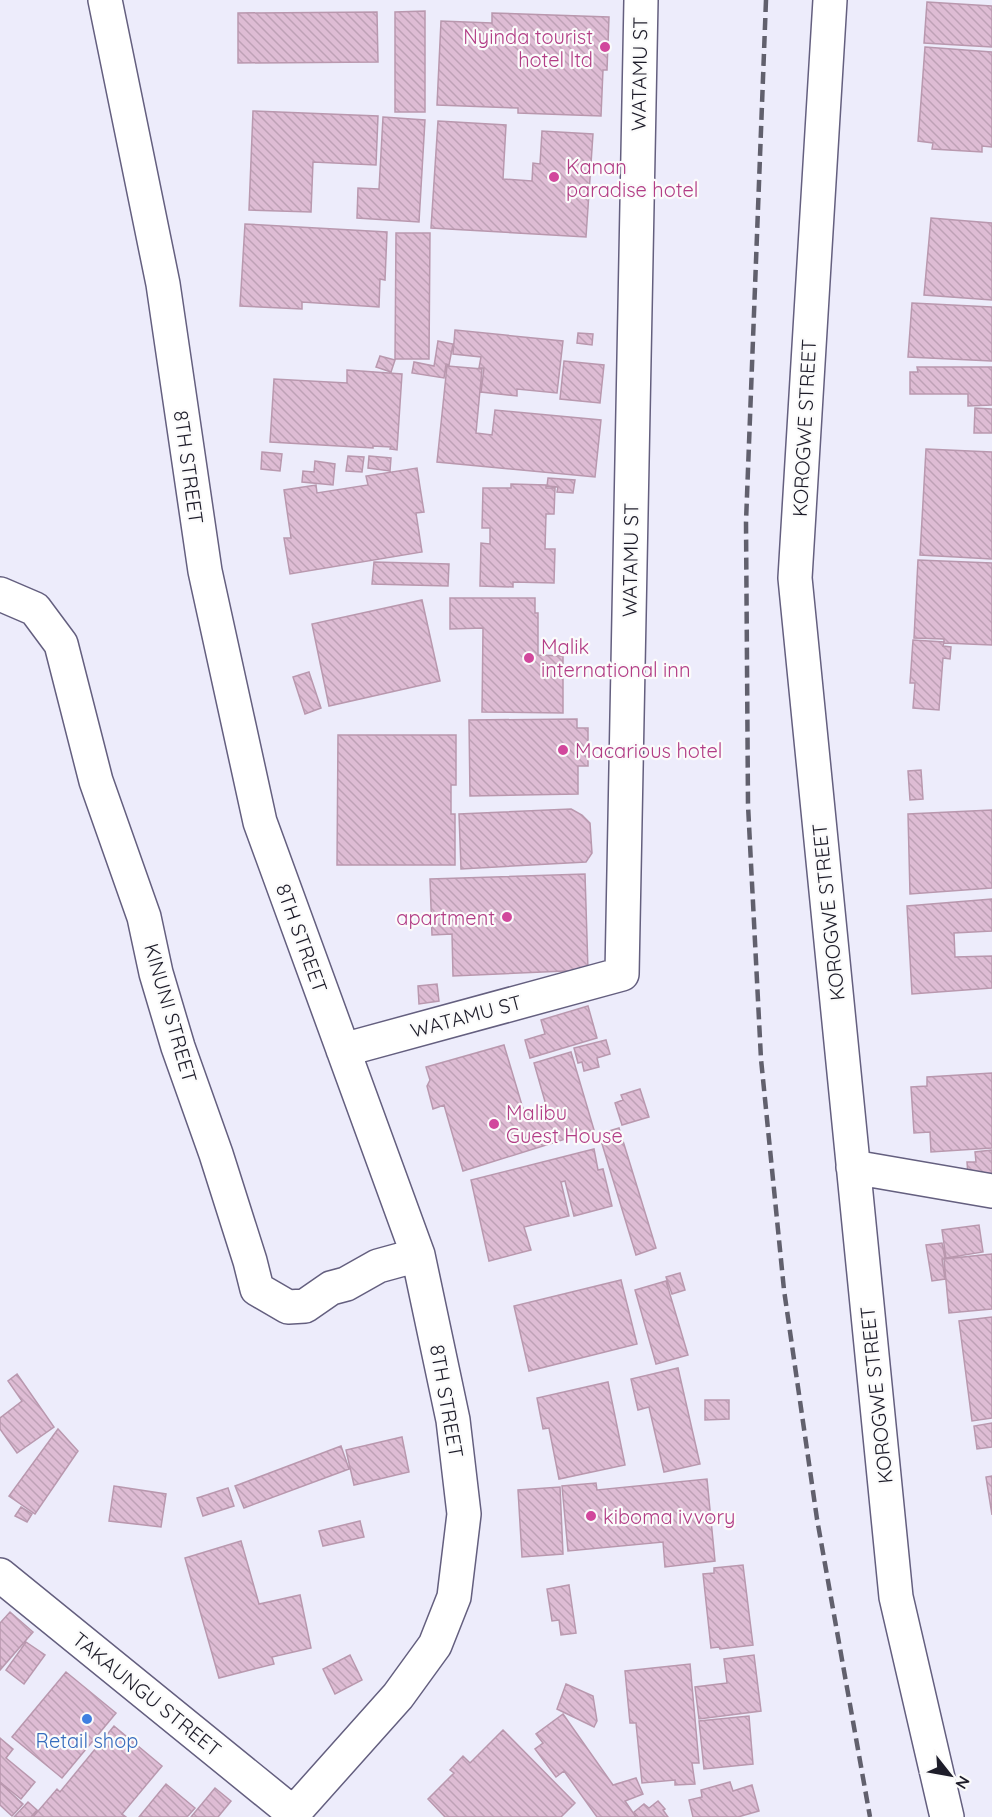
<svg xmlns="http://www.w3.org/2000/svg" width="992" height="1817" font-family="Quicksand,sans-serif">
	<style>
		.building { fill: url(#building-back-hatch); stroke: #b998ae; stroke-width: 1.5 }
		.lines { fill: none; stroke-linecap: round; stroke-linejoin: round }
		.minor-casing { stroke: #645f7f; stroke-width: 36 }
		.minor { stroke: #fff; stroke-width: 33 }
		.rail { stroke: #61606d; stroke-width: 4.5; stroke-dasharray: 12 6; stroke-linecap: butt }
		.hotel-dot { fill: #d1479c; stroke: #fbfbfb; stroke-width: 2 }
		.shop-dot { fill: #3f7fe0; stroke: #fbfbfb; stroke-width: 2 }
		.labels { text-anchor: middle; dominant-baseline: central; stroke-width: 4.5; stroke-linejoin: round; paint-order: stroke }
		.hotel-label { font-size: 20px; fill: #b23c85; stroke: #fbfbfb; text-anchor: start }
		.street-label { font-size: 20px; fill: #1d1c29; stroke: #fbfbfb }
		.shop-label { font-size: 20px; fill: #366cbe; stroke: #fbfbfb }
	</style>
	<defs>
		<pattern id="building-back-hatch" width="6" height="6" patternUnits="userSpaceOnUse" patternTransform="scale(1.5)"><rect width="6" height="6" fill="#debcd4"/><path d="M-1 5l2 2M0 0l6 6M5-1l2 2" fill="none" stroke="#bea1b6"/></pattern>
	</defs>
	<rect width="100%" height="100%" fill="#edecfb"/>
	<path class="building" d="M927,2L992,6V47L924,43Z
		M425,11V112H395V12Z
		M377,12L378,62L238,63V13Z
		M492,13L609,17L607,70H603L601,116L518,113V108L437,105L441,21L492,23Z
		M925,47L992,52V147L982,146V152L932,149L933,143L918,141Z
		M253,111L378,116L376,165L313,162L311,212L249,210Z
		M383,117L425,120L419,222L357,218L358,188L379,189Z
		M438,121L506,125L503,179L532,181L533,163L540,164L542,131L593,134L586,237L431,228Z
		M931,218L992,223V300L924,295Z
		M245,224L387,232L385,280L380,279L379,307L302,302V309L240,306Z
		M396,233H430L429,359H395Z
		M912,303L992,307V361L908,357Z
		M455,330L563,341L557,393L517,389V396L481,392L484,368H479L481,357L453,354Z
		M578,333L593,334L592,345L577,343Z
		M438,341L453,344L449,365L446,364L444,378L412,373L414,362L434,366Z
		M380,356L395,360L391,372L376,367Z
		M564,361L604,365L600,403L560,399Z
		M447,366L482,369L476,433L492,435L495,410L601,420L595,477L437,462Z
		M917,367H992V405L968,406V394H910V372H918Z
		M347,370L402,374L397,450L390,449L391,447L373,446V448L270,442L274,379L347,383Z
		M975,408L992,409V433H974Z
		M926,449L992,452V559L920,555Z
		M262,452L282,454L280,471L261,469Z
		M348,456L364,457L362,472L346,471Z
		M369,456L391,458L390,471L368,468Z
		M315,461L335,464L333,485L302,482L303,471L314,472Z
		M417,468L424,512L416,513L422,552L290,574L284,538H291L284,490L316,485L317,493L368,485L366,476Z
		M548,478L575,480L573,493L557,492L558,487L547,486Z
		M511,484L546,485V488H555L554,514H546L545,549H555L554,583L513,582V587L480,586L481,543L490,544V528H482L483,488H511Z
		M918,560L992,563V645L944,643V639L914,638Z
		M374,562L449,564L448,586L372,584Z
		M450,598H535V613H538V655L563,656V713L482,712L483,628L450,629Z
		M422,600L440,681L329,706L312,624Z
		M913,640L944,642L943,646L951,647L950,659L943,658L939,710L913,708L915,683H910Z
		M309,672L321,708L305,714L293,677Z
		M577,719V728H588V766H578V794L470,796L469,720Z
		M338,735H456V785H451V814H455V865H337Z
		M921,770L923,799L910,800L908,771Z
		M571,809L582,815L590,823L592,853L586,862L461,869L459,814Z
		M992,810V888L910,894L908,814Z
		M585,874L588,970L453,976L452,934L432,935L430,879Z
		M992,899V931L954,933L955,957L992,956V988L912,994L907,906Z
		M437,984L439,1001L419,1004L418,986Z
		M588,1006L597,1038L530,1058L525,1040L545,1034L541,1020Z
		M606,1040L610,1054L597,1058L599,1067L584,1071L582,1062L578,1063L574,1048Z
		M504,1045L524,1112L546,1105L534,1063L571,1052L594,1130L463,1171L444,1105L433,1109L427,1086L430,1080L426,1067Z
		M992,1073V1148L931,1152L930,1132L914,1133L911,1087L927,1086V1077Z
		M640,1089L649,1117L622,1125L615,1103L623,1100L621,1095Z
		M619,1128L656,1248L636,1255L599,1134Z
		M594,1149L598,1170L603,1169L612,1206L574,1216L565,1181L561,1182L569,1216L524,1227L531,1250L489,1261L471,1180Z
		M992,1150V1173L968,1175L967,1162H976L975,1152Z
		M979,1225L983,1252L946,1258L942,1230Z
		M942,1243L945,1258L942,1259L945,1279L932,1281L926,1245Z
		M992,1254V1309L949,1313L944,1259Z
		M680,1273L685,1290L672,1294L666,1277Z
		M621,1280L637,1344L529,1371L514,1306Z
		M666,1281L688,1355L656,1364L635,1290Z
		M992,1317V1418L972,1421L959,1321Z
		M678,1368L700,1464L664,1472L649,1407L638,1410L631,1379Z
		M17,1374L54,1427L17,1453L0,1429V1418L22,1401L8,1381Z
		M608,1382L625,1465L559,1479L549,1428L543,1429L537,1398Z
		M705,1400H729V1419L705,1420Z
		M992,1423V1447L977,1449L974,1426Z
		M58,1429L78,1451L35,1514L9,1496Z
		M402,1437L409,1472L354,1485L346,1450Z
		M341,1446L349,1469L244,1508L235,1486Z
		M992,1476V1515L986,1477Z
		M707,1479L715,1561L665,1567L663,1542L568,1551L562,1486L596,1483L597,1490Z
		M114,1486L166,1494L161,1527L109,1521Z
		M560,1487L563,1554L522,1557L518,1490Z
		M228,1488L234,1506L203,1516L197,1498Z
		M21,1507L32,1514L27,1522L15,1516Z
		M360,1521L364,1537L323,1546L319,1531Z
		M241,1541L259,1604L300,1595L311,1648L272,1657L274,1664L219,1678L185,1558Z
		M743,1565L753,1645L720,1649L719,1647L711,1648L703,1574L714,1573V1568Z
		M569,1585L576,1633L561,1635L559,1620L552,1621L547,1589Z
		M10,1612L33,1632L0,1670V1623Z
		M26,1642L45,1655L24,1684L6,1670Z
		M350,1655L362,1680L335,1694L323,1669Z
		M754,1655L761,1711L699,1719L695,1687L727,1683L724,1659Z
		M690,1664L699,1763H692L695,1784L675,1785V1780L642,1783L636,1723H630L625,1671Z
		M66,1672L116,1713L62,1778L12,1737Z
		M566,1684L593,1696L597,1721L594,1727L557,1709Z
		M563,1714L613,1785L636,1778L643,1794L625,1801L636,1817H597L564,1771L556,1777L535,1749L543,1743L536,1734Z
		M749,1716L753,1764L704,1769L699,1721Z
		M114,1726L162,1766L122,1814L126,1817H33L57,1789L60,1792Z
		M503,1730L575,1803L561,1817H445L428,1799L454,1773L450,1770L463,1756L470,1763Z
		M0,1738L13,1749L6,1758L35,1782L21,1799L0,1782Z
		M730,1782L733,1791L752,1785L759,1811L738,1817H693L689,1800L702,1797L701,1790Z
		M0,1783L23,1804L12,1816L0,1805Z
		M166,1784L195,1808L187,1817H139Z
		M215,1788L231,1801L218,1817H191Z
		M658,1801L665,1809L663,1810L668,1817H638L634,1812L644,1804L649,1808Z
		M28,1802L37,1810L31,1817H14Z"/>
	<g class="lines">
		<defs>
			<path id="minor" d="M105,0L163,284L205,571L260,822L418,1255L453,1420L464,1514L454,1597L435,1645L398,1696L290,1817
				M830,0L795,578L896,1597L947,1817
				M0,594L35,609L61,644L96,781L144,917L156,973L178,1047L216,1154L250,1261L257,1289L288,1307L305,1306L331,1288L346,1284L378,1266L418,1255
				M343,1050L622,974L641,0
				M853,1167L992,1191
				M0,1575L293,1813"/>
		</defs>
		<use href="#minor" class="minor-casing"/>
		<use href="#minor" class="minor"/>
		<path class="rail" d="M766,0L746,522L748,805L761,1059L784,1290L817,1519L870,1817"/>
	</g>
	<g class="hotel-dot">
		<circle cx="605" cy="47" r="6"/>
		<circle cx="554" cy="177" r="6"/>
		<circle cx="529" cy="658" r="6"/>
		<circle cx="563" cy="750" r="6"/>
		<circle cx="507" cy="917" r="6"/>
		<circle cx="494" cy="1124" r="6"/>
		<circle cx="591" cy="1516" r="6"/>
	</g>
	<circle class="shop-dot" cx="87" cy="1719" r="6"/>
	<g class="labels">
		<g class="hotel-label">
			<text x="593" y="36" text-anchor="end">Nyinda tourist<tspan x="593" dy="23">hotel ltd</tspan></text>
			<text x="566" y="166">Kanan<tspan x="566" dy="23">paradise hotel</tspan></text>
			<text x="541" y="646">Malik<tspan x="541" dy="23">international inn</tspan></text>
			<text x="575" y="750">Macarious hotel</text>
			<text x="495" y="917" text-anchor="end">apartment</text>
			<text x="506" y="1112">Malibu<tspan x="506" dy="23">Guest House</tspan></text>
			<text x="603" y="1516">kiboma ivvory</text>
		</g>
		<g class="street-label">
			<text transform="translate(639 74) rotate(-89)">WATAMU ST</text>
			<text transform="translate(804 428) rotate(-87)">KOROGWE STREET</text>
			<text transform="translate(189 467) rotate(82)">8TH STREET</text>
			<text transform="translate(630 560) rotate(-89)">WATAMU ST</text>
			<text transform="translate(828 912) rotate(-96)">KOROGWE STREET</text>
			<text transform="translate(302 938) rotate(70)">8TH STREET</text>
			<text transform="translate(171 1013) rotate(74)">KINUNI STREET</text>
			<text transform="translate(466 1016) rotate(-15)">WATAMU ST</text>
			<text transform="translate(876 1395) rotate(-96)">KOROGWE STREET</text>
			<text transform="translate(447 1401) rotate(80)">8TH STREET</text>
			<text transform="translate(147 1694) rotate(39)">TAKAUNGU STREET</text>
		</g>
		<g class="shop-label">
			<text x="87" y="1740">Retail shop</text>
		</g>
	</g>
	<g transform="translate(950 1775) rotate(121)" stroke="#fbfbfb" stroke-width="4.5" paint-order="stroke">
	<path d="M0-4.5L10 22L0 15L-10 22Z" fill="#1d1c29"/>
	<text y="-9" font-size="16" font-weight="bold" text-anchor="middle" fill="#1d1c29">N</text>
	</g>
</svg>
